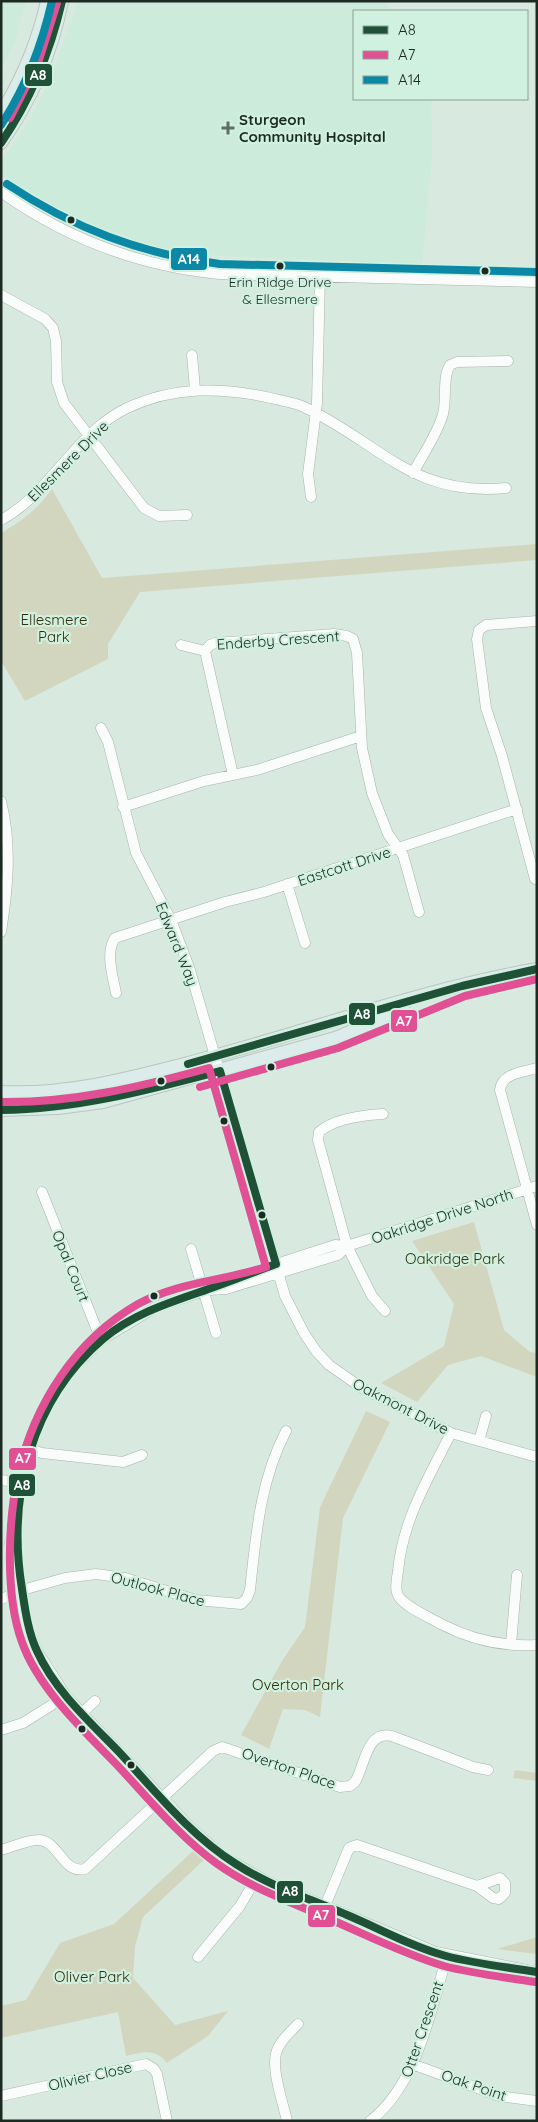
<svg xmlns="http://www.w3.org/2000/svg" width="538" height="2122" font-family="Quicksand,sans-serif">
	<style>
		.built { fill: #ccebda }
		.green { fill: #d3d6bf }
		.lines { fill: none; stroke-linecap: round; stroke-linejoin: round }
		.minor-casing { stroke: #a6b3ac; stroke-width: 11 }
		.major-casing { stroke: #bbc4c0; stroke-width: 14 }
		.minor { stroke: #f9fcfa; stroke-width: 10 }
		.major { stroke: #dbeceb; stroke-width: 12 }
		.bus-1-casing { stroke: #d0f1df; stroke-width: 11 }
		.bus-2-casing { stroke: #d0f1df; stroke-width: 11 }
		.bus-3-casing { stroke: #d0f1df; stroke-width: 11 }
		.bus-1 { stroke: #1f5136; stroke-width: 8 }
		.bus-2 { stroke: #e15095; stroke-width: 8 }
		.bus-3 { stroke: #0b88a5; stroke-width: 8 }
		.poi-dot { fill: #5e6d65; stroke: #d0f1df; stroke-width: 2 }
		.bus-dot { fill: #1d2a23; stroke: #d0f1df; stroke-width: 2 }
		.labels { text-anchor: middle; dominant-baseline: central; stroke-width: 4.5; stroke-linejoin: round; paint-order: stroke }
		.bus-label { font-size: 14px; fill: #1d2a23; stroke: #d0f1df }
		.poi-label { font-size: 15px; font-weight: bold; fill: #1d2a23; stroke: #d0f1df; text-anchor: start }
		.street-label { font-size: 15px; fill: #1d2a23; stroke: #d0f1df }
		.park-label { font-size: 15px; fill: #352c0a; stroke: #d0f1df }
		.line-badge { stroke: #d0f1df; stroke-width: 2 }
		.badge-label { font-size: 14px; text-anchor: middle; font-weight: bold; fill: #fff }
	</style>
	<rect width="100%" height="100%" fill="#d8e9e0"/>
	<path class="built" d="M1,1H26L15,43L1,68Z
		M78,1H386L391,11H354V99H431L432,156L422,264L204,255L158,248L116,236L81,222L1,175V162L30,119L50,80Z"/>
	<path class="green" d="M52,489L102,578L537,544V560L140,592L108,644V659L25,701L1,661V533C22,521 38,509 52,489Z
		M474,1222L504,1330L530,1352L537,1353V1377L481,1356L448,1365L417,1402L381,1383L444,1346L454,1304L412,1241Z
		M366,1411L390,1422L343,1518L320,1717L305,1710L283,1709L269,1749L241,1735L282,1661L305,1627L320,1507Z
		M515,1770L537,1773V1781L513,1778Z
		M194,1850L206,1858L143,1917L135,1947L133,1978L175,2025L228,2011L208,2036L167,2063C155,2048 143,2052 126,2056L118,2012L1,2038V2006L26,2000L60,1943L114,1924Z
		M537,1937V1954L497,1949Z"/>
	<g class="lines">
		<defs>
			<path id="minor" d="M1,192C67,239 138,266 219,274L537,282
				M1,295L45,319L53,328L56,341L57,382L64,403L144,508L159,516L187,515
				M192,355L195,389
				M413,473C423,454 437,435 443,414C447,399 442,377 450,365L457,362L508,361
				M311,497L308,474L317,403L320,276
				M1,520C51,493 75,433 127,408C174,386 222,387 271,398C282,401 294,402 304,407C380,443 412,497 506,488
				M181,645L205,651L233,775
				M205,651L210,645L215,643L334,634L347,636L353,639L357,653L362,748L372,793L388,834L403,855L419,912
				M101,728L108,742L136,853L171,920L189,967L285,1296L304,1333L316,1351L329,1365L362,1388L451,1433L537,1457
				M1,801C12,845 8,888 1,932
				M123,807L204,781L257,770L361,736
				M535,879L502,756L486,708L477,639L479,630L486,625L537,621
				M287,884L305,943
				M116,993C113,977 105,952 115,938L225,902L264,892L517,809
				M537,1068C523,1072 502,1073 500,1090L537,1225
				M383,1114C364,1115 334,1119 319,1132L318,1140L347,1246L372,1296L385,1311
				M537,1186L347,1246L335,1245L224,1281L204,1291L156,1307L101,1340L68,1374L54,1394L33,1431L16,1482L10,1543L13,1575L22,1615L37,1651L66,1696L189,1826L223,1856L266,1881L436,1952L537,1972
				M42,1192L101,1340
				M191,1249L216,1333
				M210,1290L226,1289L338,1255L347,1246
				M451,1433C428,1479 403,1519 398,1571C397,1579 394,1590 399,1597C407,1608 429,1617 441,1624C470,1639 503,1647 537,1645
				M479,1441L486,1416
				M26,1448L42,1453L123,1462L142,1455
				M1,1480L16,1482
				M1,1599L26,1589L65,1578L96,1574L125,1578L196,1600L241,1604L247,1598L250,1590C256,1535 260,1481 286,1431
				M511,1644L517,1575
				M82,1713L95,1701
				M1,1730L23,1723L66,1696
				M1,1850C13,1847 28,1839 40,1840C59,1842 63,1874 85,1869L213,1751L222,1747L340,1787L350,1786L355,1782C365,1766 366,1730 392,1736L473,1767L488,1770
				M325,1906L349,1848L357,1845L477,1886L493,1898L499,1899L505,1893V1883L500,1878L477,1886
				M198,1957L240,1906L257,1877
				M412,2064L499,2096L537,2101
				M1,2096L146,2064L154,2069L157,2074L167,2121
				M287,2121C283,2102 269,2065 278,2048C282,2039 291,2031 298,2024
				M370,2121C417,2085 431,2010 447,1956"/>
			<path id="major" d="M1,113C23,78 38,41 47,1
				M1,143C31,101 52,52 62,1
				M1,1092C66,1095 126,1079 188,1063C304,1033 418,990 537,969
				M1,1110L58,1108L103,1102L335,1038L404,1010"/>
		</defs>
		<use href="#minor" class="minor-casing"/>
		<use href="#major" class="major-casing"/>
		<use href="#minor" class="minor"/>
		<use href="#major" class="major"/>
		<defs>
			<path id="bus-1" d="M1,143C31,99 50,53 62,1
				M188,1064L462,986L537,969
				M1,1110C77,1109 148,1090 220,1071L276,1264C251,1273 226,1283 200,1292C165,1304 132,1315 103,1339C30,1401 7,1497 22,1589C25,1609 28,1632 37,1651C55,1691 90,1722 120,1753C156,1792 190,1835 236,1864C268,1885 305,1897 340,1912C375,1926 409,1946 446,1956C476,1964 507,1967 537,1972"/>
			<path id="bus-2" d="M10,118L38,63L57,3
				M200,1087L338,1048L465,996L537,979
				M1,1102C73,1103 140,1087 209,1068L266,1267C223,1281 178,1282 138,1304C75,1340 34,1405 18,1475C8,1522 5,1596 22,1642C38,1688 84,1731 117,1765C149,1799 179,1836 216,1863C248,1886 285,1900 320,1915C361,1932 401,1953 444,1966C474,1974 505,1977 535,1982"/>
			<path id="bus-3" d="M1,125C26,87 42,45 52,1
				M7,184C73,228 141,254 220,264L537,272"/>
		</defs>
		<use href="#bus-1" class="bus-1-casing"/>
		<use href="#bus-2" class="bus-2-casing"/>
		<use href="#bus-3" class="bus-3-casing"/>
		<use href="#bus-1" class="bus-1"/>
		<use href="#bus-2" class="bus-2"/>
		<use href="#bus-3" class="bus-3"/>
	</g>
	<path class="poi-dot" d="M225.5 120.5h5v5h5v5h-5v5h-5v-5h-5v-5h5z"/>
	<g class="bus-dot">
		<circle cx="71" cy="220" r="4.5"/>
		<circle cx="280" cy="266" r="4.5"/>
		<circle cx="485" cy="271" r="4.5"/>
		<circle cx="271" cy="1067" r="4.5"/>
		<circle cx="161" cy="1081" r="4.5"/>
		<circle cx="224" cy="1121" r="4.5"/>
		<circle cx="262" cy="1215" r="4.5"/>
		<circle cx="154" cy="1296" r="4.5"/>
		<circle cx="82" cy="1729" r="4.5"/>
		<circle cx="131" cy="1765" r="4.5"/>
	</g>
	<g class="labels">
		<g class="bus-label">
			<text x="280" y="282">Erin Ridge Drive<tspan x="280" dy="17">&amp; Ellesmere</tspan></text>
		</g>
		<g class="poi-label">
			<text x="239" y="119">Sturgeon<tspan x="239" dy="17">Community Hospital</tspan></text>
		</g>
		<g class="street-label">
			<text transform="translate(68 461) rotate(-45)">Ellesmere Drive</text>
			<text transform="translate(278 640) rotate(-4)">Enderby Crescent</text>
			<text transform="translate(344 866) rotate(-18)">Eastcott Drive</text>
			<text transform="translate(177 944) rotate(68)">Edward Way</text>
			<text transform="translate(442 1216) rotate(-18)">Oakridge Drive North</text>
			<text transform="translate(71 1266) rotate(68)">Opal Court</text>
			<text transform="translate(401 1406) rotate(27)">Oakmont Drive</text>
			<text transform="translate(158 1589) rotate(15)">Outlook Place</text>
			<text transform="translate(289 1768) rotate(19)">Overton Place</text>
			<text transform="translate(422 2029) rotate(-71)">Otter Crescent</text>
			<text transform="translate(90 2076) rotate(-13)">Olivier Close</text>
			<text transform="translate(474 2085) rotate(19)">Oak Point</text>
		</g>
		<g class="park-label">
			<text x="54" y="619">Ellesmere<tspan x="54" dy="17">Park</tspan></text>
			<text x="455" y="1258">Oakridge Park</text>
			<text x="298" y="1684">Overton Park</text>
			<text x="92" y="1976">Oliver Park</text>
		</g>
	</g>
	<g class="line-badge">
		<rect x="24" y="63" width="29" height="24" rx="5" fill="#1f5136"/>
		<rect x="170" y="247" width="38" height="24" rx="5" fill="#0b88a5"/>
		<rect x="348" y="1002" width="28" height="24" rx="5" fill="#1f5136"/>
		<rect x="390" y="1009" width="28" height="24" rx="5" fill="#e15095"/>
		<rect x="8" y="1447" width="29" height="24" rx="5" fill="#e15095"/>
		<rect x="8" y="1473" width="28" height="24" rx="5" fill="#1f5136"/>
		<rect x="276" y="1880" width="28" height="24" rx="5" fill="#1f5136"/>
		<rect x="307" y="1904" width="29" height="24" rx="5" fill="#e15095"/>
	</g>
	<g class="badge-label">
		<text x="38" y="80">A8</text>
		<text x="189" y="264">A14</text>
		<text x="362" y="1019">A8</text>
		<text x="404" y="1026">A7</text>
		<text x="23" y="1463">A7</text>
		<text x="22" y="1490">A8</text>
		<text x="290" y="1896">A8</text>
		<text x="321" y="1920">A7</text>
	</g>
	<rect width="538" height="2122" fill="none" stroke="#1d2a23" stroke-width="5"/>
	<rect x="353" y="10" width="175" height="90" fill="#d0f1df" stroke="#88a194"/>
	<rect x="363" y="26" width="25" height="8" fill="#1f5136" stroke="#88a194"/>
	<text x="398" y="35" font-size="15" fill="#1d2a23">A8</text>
	<rect x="363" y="51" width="25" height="8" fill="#e15095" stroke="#88a194"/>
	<text x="398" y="60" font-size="15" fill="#1d2a23">A7</text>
	<rect x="363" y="76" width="25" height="8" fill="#0b88a5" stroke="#88a194"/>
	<text x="398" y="85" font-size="15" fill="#1d2a23">A14</text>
</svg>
